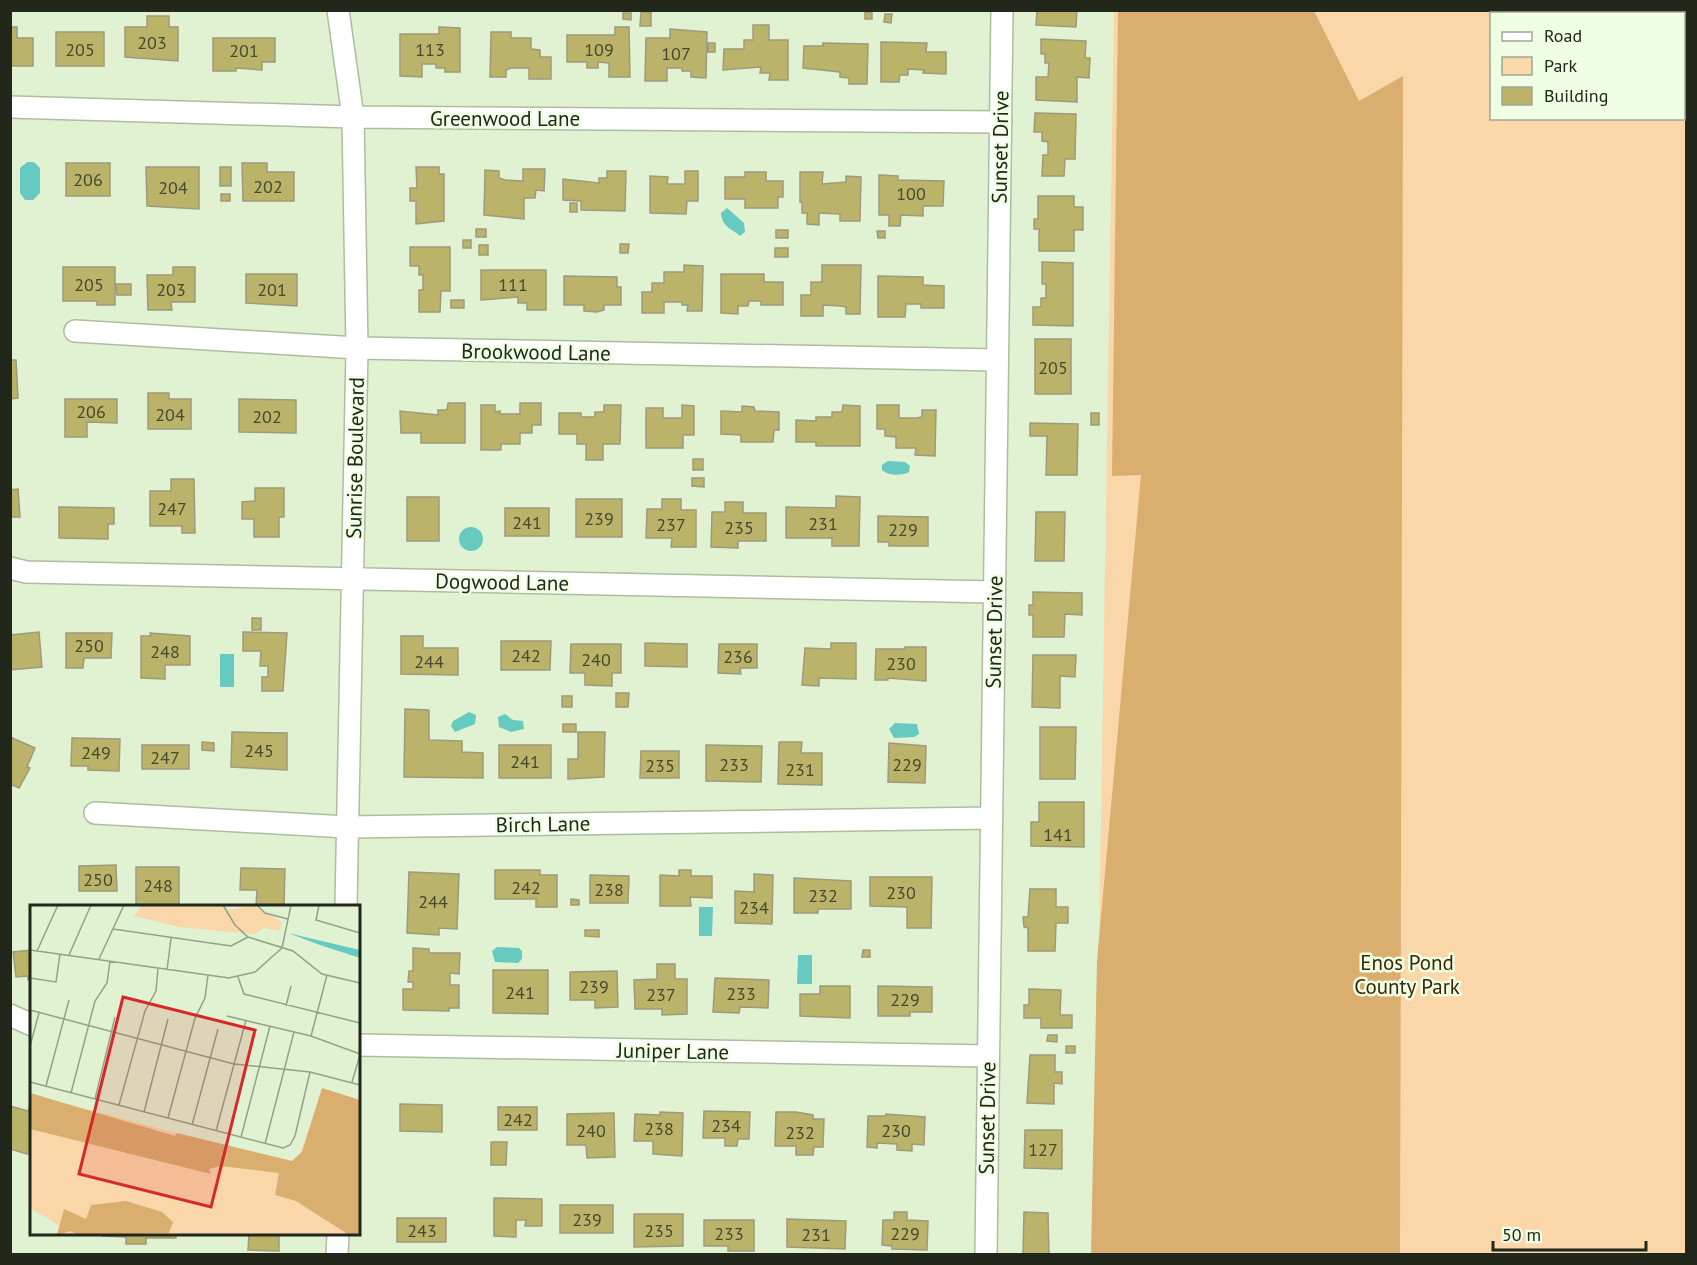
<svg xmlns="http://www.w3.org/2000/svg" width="1697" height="1265" font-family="'PT Sans',sans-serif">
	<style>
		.green { fill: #f9d7a9; fill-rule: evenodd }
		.forest { fill: #d9ae6f }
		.water { fill: #67cac0 }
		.building { fill: #bab369; stroke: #9e9b7a; stroke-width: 1.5 }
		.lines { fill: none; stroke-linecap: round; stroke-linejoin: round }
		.minor-casing { stroke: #adbe9f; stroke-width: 24 }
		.minor { stroke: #fff; stroke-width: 21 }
		.labels { text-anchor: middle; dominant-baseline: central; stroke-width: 5; stroke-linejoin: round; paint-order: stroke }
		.number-label { font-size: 18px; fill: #474a2e }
		.street-label { font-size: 21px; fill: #21271b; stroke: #f0fee4 }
		.park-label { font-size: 21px; fill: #39270a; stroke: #f0fee4 }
		.inset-road { fill: none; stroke: #94a189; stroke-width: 1.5 }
		.view { fill: #d62828; fill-opacity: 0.15; stroke: #d62828; stroke-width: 3 }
		.inset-edge { fill: none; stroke: #21271b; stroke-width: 3 }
	</style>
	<rect width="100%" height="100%" fill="#e0f2d2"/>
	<path class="green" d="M1114,11H1686V1254H1094ZM1492,14H1684V118H1492Z"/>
	<path class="forest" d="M1118,11H1314L1359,101L1403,76L1400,1254H1091L1097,961L1141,475L1112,476Z"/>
	<path class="water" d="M27,162H34L40,168V193L33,200H25L20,193V168Z
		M727,208L744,223L745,232L740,236C733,229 722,228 721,213Z
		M888,461L905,462L910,466L909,472C901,476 889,476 882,470V465Z
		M459 539a12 12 0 1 1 24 0a12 12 0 1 1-24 0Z
		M220,654H234V687H220Z
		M469,712L476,715L475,724L455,732L451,726L453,721Z
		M505,714L513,720L523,721L524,729L511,732L499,727L498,717Z
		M895,723L917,724L919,734L914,737L894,738L889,729Z
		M699,907H713L712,936H699Z
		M497,947L519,948L522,951V959L518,963L495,962L492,951Z
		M798,955H812V984H797Z"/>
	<path class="building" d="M1037,10H1077L1076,27L1036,25Z
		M641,12H651V26H640Z
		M865,12L872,13V19H865Z
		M623,13H631V20L623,19Z
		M885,14H892L891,23L884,22Z
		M147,16H169V27H178V61L125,57V27H147Z
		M753,25H769V40H788V80H769L770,73H760L761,67L723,70L724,49H744V40H753Z
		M10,27H17V38H33V66H10Z
		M439,27L460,28V72H445V68H436V64H422V77L400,76V34H439Z
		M615,27H629L630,77H609V63L598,62V68H587V62H567V35H615Z
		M670,29L707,32L706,78L691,77V71H682V68H667V81H645L646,38H670Z
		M56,32H104V66H56Z
		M491,32H511V38H531V49L540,50V57H551V79H529V68H511L506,70V77H490Z
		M213,38H275V62H262V70L236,68V71H213Z
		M1041,39L1086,41L1085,58H1090L1089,78L1077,77V102L1036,100V77H1048L1049,63H1045V54H1041Z
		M881,42L927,43L926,52H946V74L923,73L924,70L908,69V75H900L899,82H881Z
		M708,43H715V52H708Z
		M823,43L868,44L867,84H849V78L840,77V72L803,68L804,46H823Z
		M1035,113L1076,114L1075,159H1065L1064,176H1042L1043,155H1048V142L1042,141V132H1034Z
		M66,163H110V196H66Z
		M242,163H267V172H294V201H243Z
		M146,167H199V209L147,206Z
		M220,167H231V186H220Z
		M416,167H439V174H444V221L416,224V201H410V188H417Z
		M523,169H545L544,191L536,190L535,198H524V219L484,215L485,170L499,171V178L505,180L523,181Z
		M607,171H626L625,211L581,210V201L563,200V179L599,183V178H607Z
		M685,171H698V201H687L686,214L650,213V176L668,177L667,184H685Z
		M745,172H766V181H783V197H778V208H745V199H725V177H745Z
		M800,172H823L822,184L846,182V176L861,177L860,221H840V214L819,213V225L807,224V213H802V202H800Z
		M879,175L898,176V180L944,181L943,206H923V216L901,215L900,226H889V215H879Z
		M221,194H230V201H221Z
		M1038,196H1074V207H1083V230H1074V251H1039V229H1034V219H1038Z
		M570,203H577V212H570Z
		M476,229H486V237H476Z
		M776,230H788V238H776Z
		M877,231H885V238H878Z
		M463,240H471V248H463Z
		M620,244H629L628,253H620Z
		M479,245H488V255H479Z
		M410,247H450V291H441L440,312H419V290H423V275H419V266H410Z
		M775,248H788V257H775Z
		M1042,262L1073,263V326L1033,325V307H1041V298H1046V284H1042Z
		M684,265L703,266L702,311H687L688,305H682V302H664V313H642V292H652V283H664V272H684Z
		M822,265H861L860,314H846V307L841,306L823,305V316H801V295H811V282H822Z
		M63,267H115V305H97V301H63Z
		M173,267H195V302H171L172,310H148L147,275H173Z
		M481,270H546V310H527V303H518V297L481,300Z
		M246,274H297V306L246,303Z
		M721,274H764V282H783V305H761V301H749L748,306H738V314L721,313Z
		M564,276L617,277V287H621V305H604V310L597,312L584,311V305H564Z
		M878,276L923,277V285L944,286V308H921V304H906L905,317H878Z
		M116,284H131V295H117Z
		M451,300H464V308H451Z
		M1035,339H1071V394H1035Z
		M10,360H16L18,398L10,399Z
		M148,393H169V399H191V429H148Z
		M65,399H117V423L87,422V437H65Z
		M239,399L296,400V433L239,432Z
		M448,403H465V443H421V433H401L400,411L438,415V410H447Z
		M520,403H541V425H532V433H520V444H501V450H481V405H495V412L500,411V414H520Z
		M604,405H621L620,444H603V460H586V444H577V434H559V413H581V417H595V412H604Z
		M682,405L694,406V435H683V448H646V408H663V418H682Z
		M843,405L860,406V446H816V442H796V420L816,421V417H832V412H842Z
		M877,405H899V418H916L922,417V410H936L935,456L915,455L916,448H896V437L885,436V429H877Z
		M742,406L754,407L755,411L779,412V430H774L773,442H741V435L721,434V411L742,412Z
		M1091,413H1099V425H1091Z
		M1030,423L1078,424L1077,475H1046L1047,436H1030Z
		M693,459H703V470H693Z
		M692,478H704V487L692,486Z
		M171,479H194L195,533H182V526H150V491H171Z
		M255,488H284V517H279V537H254V519H242V502L255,501Z
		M18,489L20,517H10V490Z
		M836,496L860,497L859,546H832V538H786V507L836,508Z
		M407,497H439V541H407Z
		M576,499H622V537H576Z
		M662,499H681V510H696V547H671L672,538H646L647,509H662Z
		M725,502H743V513H766V541H738V548L711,547L712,512H725Z
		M59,507L114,508V524H108V539L59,538Z
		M505,508H549V536H505Z
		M1036,512H1065L1064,561H1035Z
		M878,516L928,517V546H889V542H878Z
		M1033,592L1082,593V615L1065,614L1064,637H1033V615H1029V605H1033Z
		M252,618H261V630H252Z
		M39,632L42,667L10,670V635Z
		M243,632L287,633L283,691H262V677H268V666H260L261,651H243Z
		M66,633H112L111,658H84L83,668H66Z
		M150,633L190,636V665H165V679L141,678V636H151Z
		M401,636H423V648H458V675L401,674Z
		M501,641H551L550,670H501Z
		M645,643L687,644V667L645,666Z
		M831,643H856V679L819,678V686L802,685L805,648L831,649Z
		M571,644H621V673H612V686L585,685V673H570Z
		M719,644H757V668H740L741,674L718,673Z
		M905,647H926V681L888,678V680H875L876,649H905Z
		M1033,655H1076L1075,677L1060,676V708L1032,707Z
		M616,693H629L628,707H616Z
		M562,696H572V707H562Z
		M405,709L429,710V740L462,741V752L483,753V778L404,777Z
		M563,724H576V732H563Z
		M1040,727H1076L1075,779H1040Z
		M232,732L287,733V770L231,767Z
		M578,732H605L604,777L568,779V759H578Z
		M10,737L35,748L27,767L30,768L19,788L10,784Z
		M72,738L120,739L119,771L88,770V766H71Z
		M202,742L214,743V751L202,750Z
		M779,742H802L801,753H822V785L778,784Z
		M889,743L926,746L925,783L888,782Z
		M142,745H189V769H142Z
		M499,745H551V778H499Z
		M706,745L762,746L761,782L706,781Z
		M641,751H679V778H640Z
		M1039,802H1084V847L1031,846V822H1039Z
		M116,865L117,891H79V866Z
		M136,867H179V904H136Z
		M241,868L285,869L284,906H256L257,890H240Z
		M495,870H540V875H557V907H536V899H495Z
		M679,870H691V876H712V898L690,897L691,906H660V875L679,876Z
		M409,872L459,874L457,929L439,928V935L407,933Z
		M754,874L773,875L772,924L735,923V891L754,892Z
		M590,875L629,876L628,903H590Z
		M870,877H932L931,928H907V907L870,906Z
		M794,878L851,881V909H818V913H794Z
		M1030,889H1056V907H1068V923H1056L1055,951H1028V928L1024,927L1023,917H1028Z
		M571,899L579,900V905H571Z
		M585,930H599V937L585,936Z
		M413,948L429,949V953H460L459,974L450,973V985H459V1008H449V1011L403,1010V989H413V982H408L409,971H413Z
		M32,950V980H28V976L16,977L13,952Z
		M863,950H870V957H862Z
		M657,964H675V979H687V1014L662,1015V1009H635L634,980L657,979Z
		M493,970H548V1014L493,1013Z
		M617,971L618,1007L595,1008V1000H570V972Z
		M715,978L769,980L768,1008L740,1007L739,1013L713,1012Z
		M820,986H850V1018L800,1016V994H820Z
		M878,986L932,987V1012H910V1016H878Z
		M1029,989L1061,990L1060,1015H1072V1028H1041V1018H1024V1005H1029Z
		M1048,1035H1057V1042L1047,1041Z
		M1066,1046H1075V1053H1066Z
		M1030,1055H1055V1072H1062V1084L1054,1083V1104L1027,1103Z
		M400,1104L442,1105V1132L400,1131Z
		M30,1105L32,1153L27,1154L10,1149V1106L28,1111Z
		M498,1107H537V1130H498Z
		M704,1111L750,1112L749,1139H738L737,1146H725V1138H703Z
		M660,1112L683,1113L682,1156L653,1154V1141H634L635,1114L660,1115Z
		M776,1112H796L813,1115V1119H824L823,1147H814L813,1155H796V1146H775Z
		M614,1113L615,1157L587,1158L586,1145H567V1114Z
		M886,1114L925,1117L924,1145L912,1144V1151L897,1150V1144L877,1143V1148L867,1147L868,1116H886Z
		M1025,1130H1062V1169L1024,1168Z
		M491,1142H507L506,1165H491Z
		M494,1198L542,1199V1226H525L526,1220H516V1237L494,1236Z
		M560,1205H613V1233H560Z
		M894,1212H907V1220L928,1221L927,1250L892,1249V1246L882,1245L883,1220H894Z
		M1024,1212L1048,1213L1049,1254H1023Z
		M634,1214H683V1246L634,1247Z
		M397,1218H446V1242H397Z
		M787,1219L846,1221L845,1249L787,1247Z
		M704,1220H754V1251H728V1246H704Z
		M102,1234H176V1238H146V1244H126V1237L102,1236Z
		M235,1234H279V1251L248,1250L249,1234Z"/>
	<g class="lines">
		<defs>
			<path id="minor" d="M338,10L353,117L357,348L346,906
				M10,107L353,117L1001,122
				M75,331L357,348L997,360
				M10,568L26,572L994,592
				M95,813L347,827L991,818
				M10,1015L32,1025
				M358,1045L988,1056
				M337,1254L338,1234
				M986,1254L1002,10"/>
		</defs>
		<use href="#minor" class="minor-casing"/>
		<use href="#minor" class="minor"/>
	</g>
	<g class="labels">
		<g class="number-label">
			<text x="152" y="42">203</text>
			<text x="80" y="49">205</text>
			<text x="430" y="49">113</text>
			<text x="599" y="49">109</text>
			<text x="244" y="50">201</text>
			<text x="676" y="53">107</text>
			<text x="88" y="179">206</text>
			<text x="268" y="186">202</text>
			<text x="173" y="187">204</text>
			<text x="911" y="193">100</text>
			<text x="89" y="284">205</text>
			<text x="513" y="284">111</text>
			<text x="171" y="289">203</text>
			<text x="272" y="289">201</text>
			<text x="1053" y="367">205</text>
			<text x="91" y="411">206</text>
			<text x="170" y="414">204</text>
			<text x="267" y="416">202</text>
			<text x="172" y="508">247</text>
			<text x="599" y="518">239</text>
			<text x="527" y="522">241</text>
			<text x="823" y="523">231</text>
			<text x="671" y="524">237</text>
			<text x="739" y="527">235</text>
			<text x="903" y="529">229</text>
			<text x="89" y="645">250</text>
			<text x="165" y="651">248</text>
			<text x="526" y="655">242</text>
			<text x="738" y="656">236</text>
			<text x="596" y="659">240</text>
			<text x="429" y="661">244</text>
			<text x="901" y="663">230</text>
			<text x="259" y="750">245</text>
			<text x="96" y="752">249</text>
			<text x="165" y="757">247</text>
			<text x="525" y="761">241</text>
			<text x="734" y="764">233</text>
			<text x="907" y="764">229</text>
			<text x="660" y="765">235</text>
			<text x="800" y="769">231</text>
			<text x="1058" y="834">141</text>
			<text x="98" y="879">250</text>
			<text x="158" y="885">248</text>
			<text x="526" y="887">242</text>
			<text x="609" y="889">238</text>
			<text x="901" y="892">230</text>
			<text x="823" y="895">232</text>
			<text x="433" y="901">244</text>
			<text x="754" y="907">234</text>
			<text x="594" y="986">239</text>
			<text x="520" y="992">241</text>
			<text x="741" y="993">233</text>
			<text x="661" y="994">237</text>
			<text x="905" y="999">229</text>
			<text x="518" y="1119">242</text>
			<text x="726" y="1125">234</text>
			<text x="659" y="1128">238</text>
			<text x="591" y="1130">240</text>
			<text x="896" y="1130">230</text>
			<text x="800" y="1132">232</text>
			<text x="1043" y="1149">127</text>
			<text x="587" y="1219">239</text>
			<text x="422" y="1230">243</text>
			<text x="659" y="1230">235</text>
			<text x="729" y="1233">233</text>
			<text x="905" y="1233">229</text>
			<text x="816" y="1234">231</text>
		</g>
		<g class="street-label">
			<text x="505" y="118">Greenwood Lane</text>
			<text transform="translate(1000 147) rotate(-89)">Sunset Drive</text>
			<text transform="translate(536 352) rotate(1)">Brookwood Lane</text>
			<text transform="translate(355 458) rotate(-89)">Sunrise Boulevard</text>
			<text transform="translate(502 582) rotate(1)">Dogwood Lane</text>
			<text transform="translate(994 632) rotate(-89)">Sunset Drive</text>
			<text transform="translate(543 824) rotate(-1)">Birch Lane</text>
			<text transform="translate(673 1051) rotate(1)">Juniper Lane</text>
			<text transform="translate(987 1118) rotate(-89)">Sunset Drive</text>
		</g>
		<g class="park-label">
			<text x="1407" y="962">Enos Pond<tspan x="1407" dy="24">County Park</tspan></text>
		</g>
	</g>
	<g transform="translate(30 905)">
		<rect width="330" height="330" fill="#e0f2d2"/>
		<path d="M112,0H187L200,5L223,0L252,17L250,26L234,23L224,29L149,22L104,11ZM293,185L330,330H26L30,321L0,303V193L30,197L266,260Z" fill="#f9d7a9"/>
		<path d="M292,183L330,195V330H319L266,296L245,290L249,268L191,261L179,264L181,269L0,224V188L145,231L147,228L262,256L272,247ZM96,296L132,307L143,317L139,328L47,330L41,326L27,330L34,304L56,314L61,300Z" fill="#d9ae6f"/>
		<path d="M258,28L330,45V53L290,40Z" fill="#67cac0"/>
		<path class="inset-road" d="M193,0L205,20L218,32L263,46L292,69L330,78M227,0L235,8L258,14M289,0L286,15L330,28M83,24L201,41L218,32M252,43L261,0M0,45L199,73L225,67L252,43M7,46L28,0M39,50L61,0M69,54L94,0M137,65L141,33M208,72L214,89L330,118M0,73L26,77L30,49M256,101L261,81M0,105L204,159L280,167L330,180M197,111L281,131L330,149M281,131L297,70M0,141L9,108M0,177L253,243L260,240L265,231L280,167M322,177L330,150M16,181L39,95M41,188L65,96L77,78L80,56M65,194L85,112M89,200L115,106L126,86L128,63M114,207L138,114M138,213L165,113L175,93L178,70M162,220L188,124M186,226L216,115M211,232L240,121M235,239L264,127"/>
		<path class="view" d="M93,92L225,125L181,302L49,269Z"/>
		<rect width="330" height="330" class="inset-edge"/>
	</g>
	<rect width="1697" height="1265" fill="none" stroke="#21271b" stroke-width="24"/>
	<rect x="1490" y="12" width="195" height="108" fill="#f0fee4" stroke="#9da894" stroke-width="1.5"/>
	<rect x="1502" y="32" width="30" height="9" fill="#ffffff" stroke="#9da894" stroke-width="1.5"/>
	<text x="1544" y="42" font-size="18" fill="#21271b">Road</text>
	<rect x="1502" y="57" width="30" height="18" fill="#f9d7a9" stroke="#9da894" stroke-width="1.5"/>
	<text x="1544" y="72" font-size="18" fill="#21271b">Park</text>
	<rect x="1502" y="87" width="30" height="18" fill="#bab369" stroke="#9da894" stroke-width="1.5"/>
	<text x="1544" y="102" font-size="18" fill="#21271b">Building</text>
	<path d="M1493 1241v9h153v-9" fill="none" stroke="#21271b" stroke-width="3"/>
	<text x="1502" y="1241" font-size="18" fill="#21271b" stroke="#f0fee4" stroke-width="4.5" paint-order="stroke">50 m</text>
</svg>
